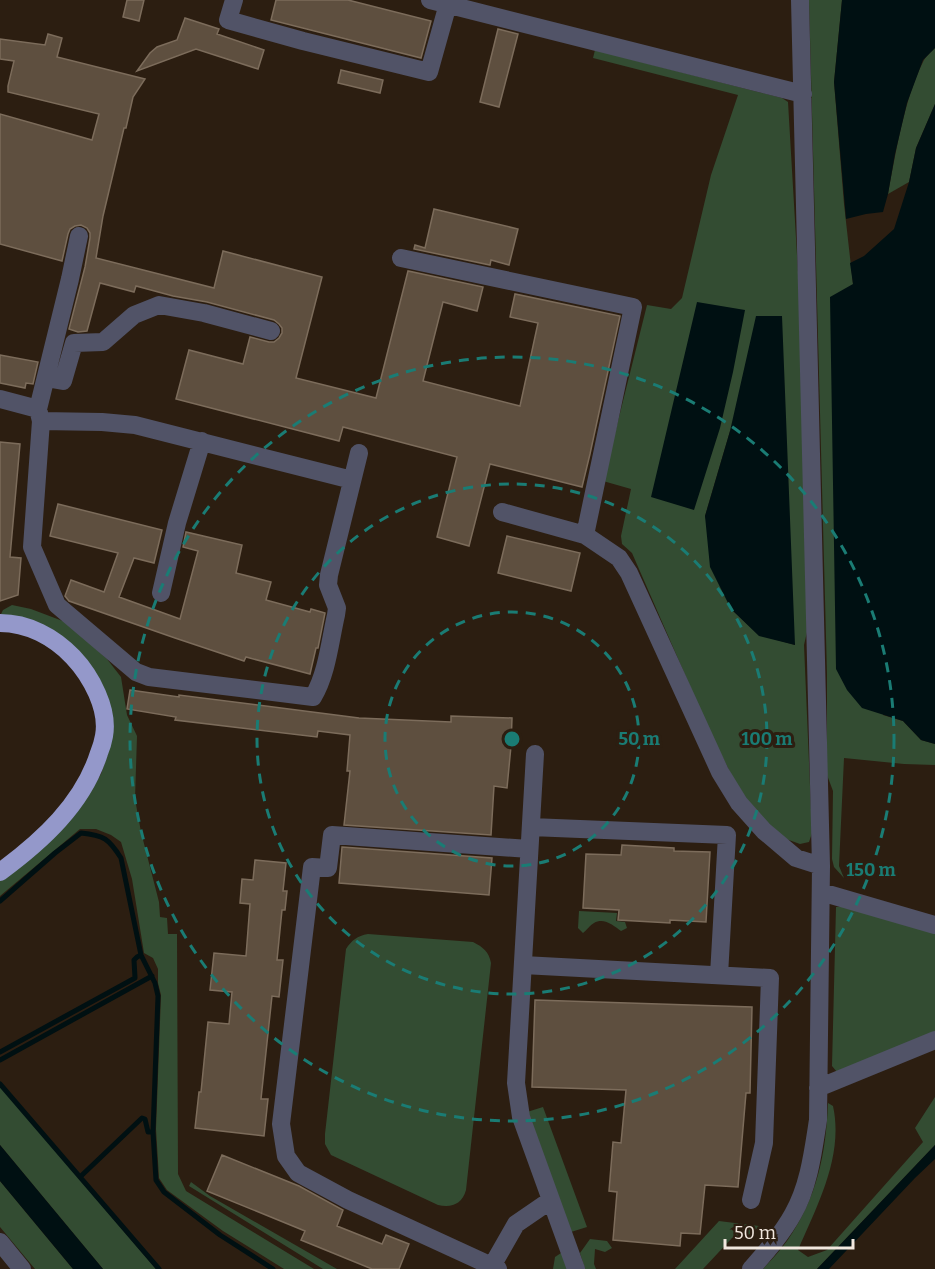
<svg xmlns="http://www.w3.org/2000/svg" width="935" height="1269" font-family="Bitter,serif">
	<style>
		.green { fill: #334c32; fill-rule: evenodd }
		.water { fill: #001012 }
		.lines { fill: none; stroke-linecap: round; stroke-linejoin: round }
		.stream { stroke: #001012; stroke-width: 5 }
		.building { fill: #5e4f3f; stroke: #7c6c5b; stroke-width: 1.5 }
		.minor { stroke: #515367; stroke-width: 18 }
		.highway { stroke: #9498ca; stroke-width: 18 }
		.ring { fill: none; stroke: #1a7c74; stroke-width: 3; stroke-dasharray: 10 8 }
		.centre { fill: #1a7c74; stroke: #2c1e11; stroke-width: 3 }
		.ring-label { font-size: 18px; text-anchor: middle; font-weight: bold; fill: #1a7c74; stroke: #2c1e11; stroke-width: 6; stroke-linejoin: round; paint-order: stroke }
	</style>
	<rect width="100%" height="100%" fill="#2c1e11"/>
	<path class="green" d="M809,0H842L834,82L844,204L853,284L883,715L903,721L921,740L935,744V765L904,764L844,758L839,866L844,878L834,867L832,859L833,791L827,775V674Z
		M935,48V104L916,148L909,182L888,194C896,152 904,100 923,62C925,57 931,52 935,48Z
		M595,50L782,98L788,102L800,306L807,632L804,645L812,833L809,842L800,844L786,839L757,813L737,786L710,732L632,553L622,544L621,536L631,489L603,481L647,305L671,309L682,298L711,175L738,95L593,58ZM730,431L795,645L759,635L731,609L705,516Z
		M12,605L31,609L68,623L107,659L121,677L127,715L137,736L135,799L141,832L159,902L160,917L167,918L168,934H177L178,1174L186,1191L314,1269H284L223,1231L167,1190L159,1178L156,1129L161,995L158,983V969L153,958L144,953L132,879L121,842L111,835L96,829H80L0,896V879L87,797L101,774L109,750L98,680L0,616L3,610Z
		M846,906L935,932V1034L837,1072L832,1066L836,907Z
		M579,911L617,913L616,921L625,922L627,928L621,931C614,926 604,917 594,923C590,925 587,930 583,933L578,928Z
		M368,934L473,942C483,947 489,952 491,963L466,1190C462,1204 452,1208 438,1205L331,1155L325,1144V1134L346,949C352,940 357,936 368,934Z
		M0,1086L156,1269H103L0,1145Z
		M935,1097V1145L817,1269H763C771,1260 780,1251 787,1241C817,1198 826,1154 828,1103L833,1106C844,1156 817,1206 798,1250L808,1257L827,1250L923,1142L915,1128Z
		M543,1107L587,1227L571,1232L527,1112Z
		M0,1181L73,1269H35L0,1227Z
		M191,1182L210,1196L337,1269H323L189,1186Z
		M719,1221L759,1226C751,1236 744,1237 732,1238L703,1269H675Z
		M590,1239L607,1241L612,1248L605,1252L595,1249L594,1264L596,1269H585L580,1253Z
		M561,1253L571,1269H553L555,1257Z"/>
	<path class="water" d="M842,0H935V48L923,60L907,103L895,154L888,194L883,212L866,214L846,219L834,82Z
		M935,104V744L921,740L903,721L862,708L847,690L836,669L830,297L853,284L850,263L864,256L894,229L909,182L916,148Z
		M697,302L745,310L733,372L720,428L694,510L651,497Z
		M756,316H782L795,645L759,636L731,609L710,567L705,516L730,431Z
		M0,1145L103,1269H73L0,1181Z
		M935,1145V1159L915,1178L829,1269H817Z"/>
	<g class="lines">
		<path class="stream" d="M0,901L55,853L81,833C104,835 109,839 121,858L141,955L155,983L158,996L153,1132L156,1180L164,1192L220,1235L273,1269
			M0,1052L135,978L134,960L137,957L141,955
			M0,1060L152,976
			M0,1084L159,1269
			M80,1177L142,1118L145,1119L148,1132H153"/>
	</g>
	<path class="building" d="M127,0H144L139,21L123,17Z
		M276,0H348L431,21L421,58L271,20Z
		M185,18L219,29L217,34L264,50L258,69L196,49L137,71L150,53L157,47L177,40Z
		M498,29L518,34L499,107L480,102Z
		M48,34L62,38L57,57L145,79L133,97L126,128H124L103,216L96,258L214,288L223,251L322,277L296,378L376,398L408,271L483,287L477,311L443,302L423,381L520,406L538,323L510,317L515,294L620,316L590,454L582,487L490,464L469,546L437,537L457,457L343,427L339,441L176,399L189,350L243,364L250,337L269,342H274L279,338L282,333V328L279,324L274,320L207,302L173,296L136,286L134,292L100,283L87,331L78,332L69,329L85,267L90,238V233L87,228L81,225L75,226L70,229L68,234L62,261L0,244V114L92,140L99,114L8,92V86L14,61L0,59V39L45,45Z
		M341,70L383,80L380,93L338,83Z
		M434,209L518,229L509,265L491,260L490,265L414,249L415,245L425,248Z
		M0,355L38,362L33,384L26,383L25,388L0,383Z
		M0,442L20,444L10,557L21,558L18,595L0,601Z
		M58,504L162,530L154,563L134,558L119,597L180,619L198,551L183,547L186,532L242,545L236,573L271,582L266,600L310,612L311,609L325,613L318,648H316L310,674L246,657L244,661L175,638L69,601L65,596L71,580L104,592L118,553L50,536Z
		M507,536L580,553L571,591L498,573Z
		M130,690L179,697V695L359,718L451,722V716L512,718L511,746L507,788L494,786L491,835L344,825L350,771H347L350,735L318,731L317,737L175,720L176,717L127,709Z
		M622,845L674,848V851L710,852L706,922L670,920V923L618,920L619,910L583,908L586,854L621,855Z
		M342,847L492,858L489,895L339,883Z
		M255,860L286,863L283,891H287L285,910H282L277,960H283L279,997L272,996L261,1099H268L264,1136L195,1128L199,1092H201L208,1022L229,1024L232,992L210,990L214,953L246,956L250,904L240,903L242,879L253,880Z
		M535,1000L752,1007L750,1093H746L738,1187L705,1185L700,1234L681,1233L680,1246L613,1240L617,1192L609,1191L613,1142L621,1143L626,1090L532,1087Z
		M222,1155L299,1186L343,1210L337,1226L382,1244L386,1235L409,1244L399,1269H372L301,1240L305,1231L207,1191Z"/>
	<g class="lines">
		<path class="minor" d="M234,0L228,20L303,41L429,72L448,4
			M430,0L803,94
			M401,258L633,307L585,535
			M46,378L63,381L74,343L103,342L134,315L159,305L204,313L271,331
			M0,399L38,409L41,421L32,547L57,605L136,672L149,677L313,697C327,674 330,641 336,615L337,608L328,585L329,575L359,453
			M38,409L70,279L79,236
			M41,421L102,422L135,425L352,480
			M502,512L585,535L619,558L629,573L720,772L739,803L764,831L796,858L821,866
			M161,593L177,523L202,441
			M535,754L516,1083L521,1117L576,1269
			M531,827L727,835L719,975
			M821,892L935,925
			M523,965L770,978L764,1143L751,1200
			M818,1088L935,1040
			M0,1242L22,1269
			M492,1266L516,1224L551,1200
			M498,1269L348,1200L298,1173L286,1156L281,1124L312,867L328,868L332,835L529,849
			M751,1269C766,1252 782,1234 793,1214C809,1186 813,1152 818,1120L821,866L800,0"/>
		<path class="highway" d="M0,623C28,623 54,637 73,657C91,676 109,709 104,736C103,742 101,748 99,753C83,804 42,841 0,872"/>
	</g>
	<g class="ring">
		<circle cx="512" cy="739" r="127"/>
		<circle cx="512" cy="739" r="255"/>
		<circle cx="512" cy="739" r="382"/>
	</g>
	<circle cx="512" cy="739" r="9" class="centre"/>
	<g class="ring-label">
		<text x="639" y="745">50 m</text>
		<text x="767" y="745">100 m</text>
		<text x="871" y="876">150 m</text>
	</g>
	<path d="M725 1239v9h128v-9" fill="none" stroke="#f2e8df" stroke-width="3"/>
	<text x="734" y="1239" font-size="18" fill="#f2e8df" stroke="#2c1e11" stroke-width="4.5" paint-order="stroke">50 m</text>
</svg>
